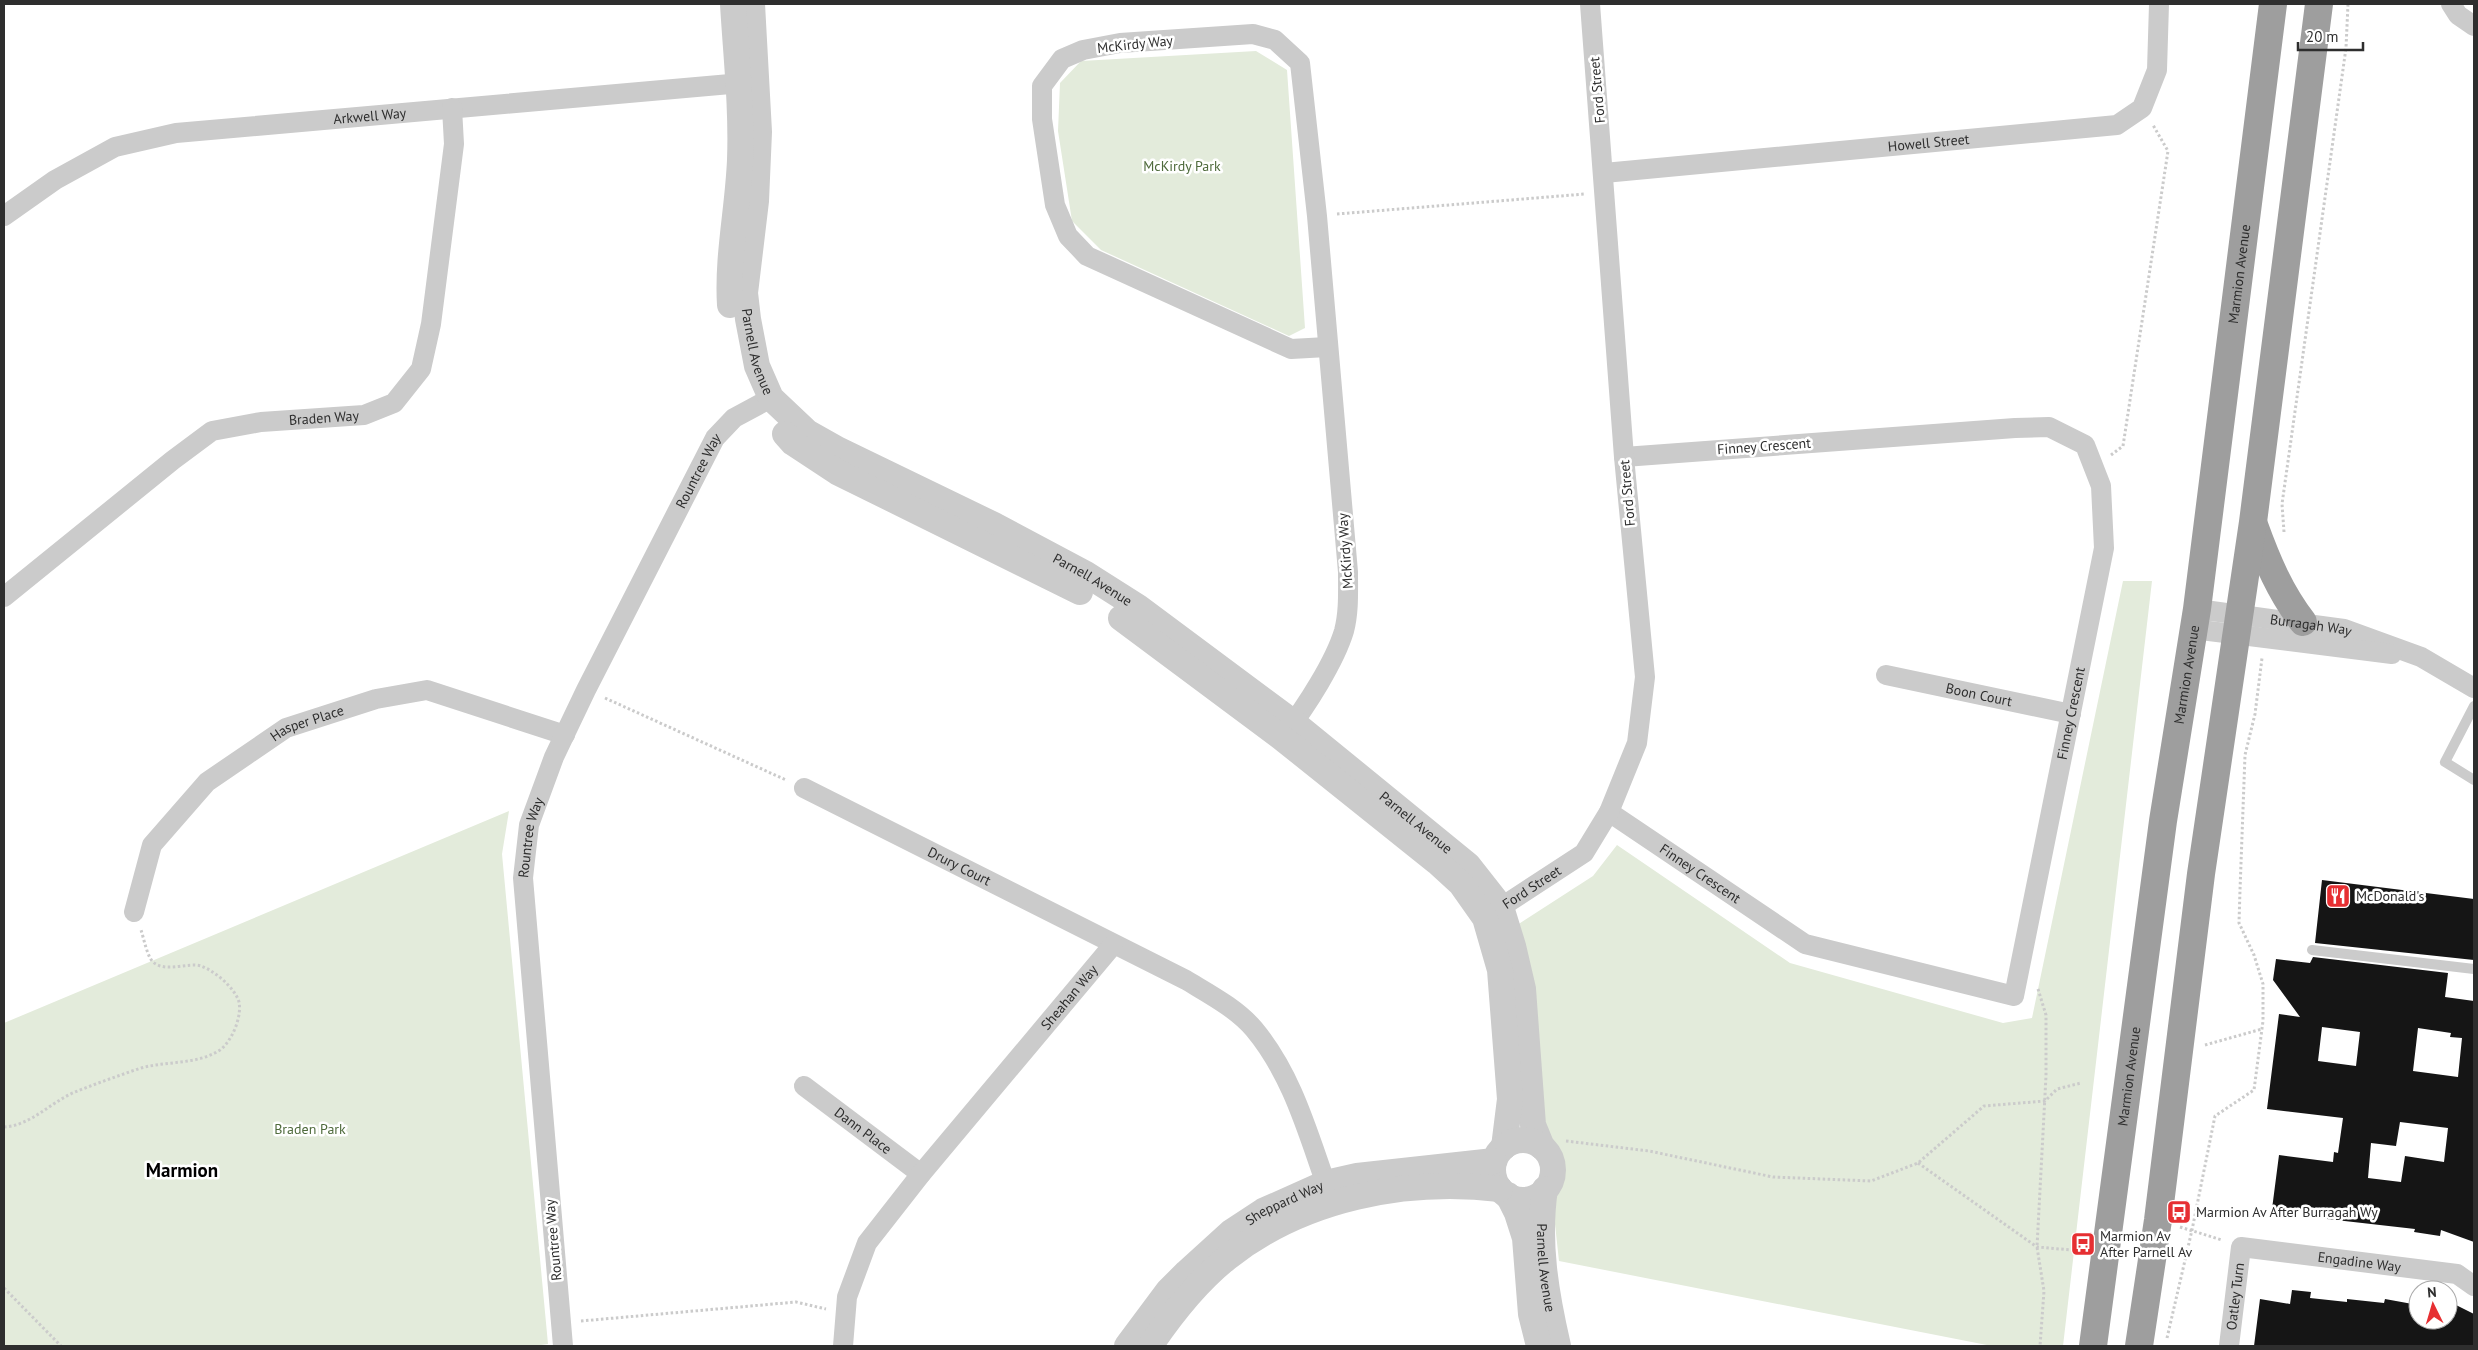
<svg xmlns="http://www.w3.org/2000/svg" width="2478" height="1350" font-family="'PT Sans',sans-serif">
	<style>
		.green { fill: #e3ebdb }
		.building { fill: #151515; fill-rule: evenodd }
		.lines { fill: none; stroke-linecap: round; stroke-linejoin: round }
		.path { stroke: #cbcbcb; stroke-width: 3; stroke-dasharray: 2.5 2.5; stroke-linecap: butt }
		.service { stroke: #cbcbcb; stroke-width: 10 }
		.minor { stroke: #cbcbcb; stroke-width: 20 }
		.tertiary { stroke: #cbcbcb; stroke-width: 26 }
		.trunk { stroke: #9e9e9e; stroke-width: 28 }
		.labels { text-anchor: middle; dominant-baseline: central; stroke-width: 5; stroke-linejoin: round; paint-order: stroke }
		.street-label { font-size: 14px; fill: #2e2e2e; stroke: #fff }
		.park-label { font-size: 14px; fill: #4e6a3b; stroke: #fff }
		.poi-label { font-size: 14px; fill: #2e2e2e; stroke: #fff; text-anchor: start }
		.district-label { font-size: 19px; font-weight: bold; fill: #000; stroke: #fff }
	</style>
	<rect width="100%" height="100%" fill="#fff"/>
	<path class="green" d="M1256,51L1287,70L1305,328L1289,336L1101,250L1072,221L1058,131L1060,83L1081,61Z
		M2123,581H2152L2063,1346H1992L1559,1261L1528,976L1514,927L1593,876L1617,845L1790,963L2003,1023L2032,1018Z
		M509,811L502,854L548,1344L534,1346H4V1023Z"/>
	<path class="building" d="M2322,880L2474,899V960L2315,943Z
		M2313,957L2448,973L2445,997L2474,1001V1242L2441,1230L2440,1236L2414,1232L2415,1229L2327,1219L2328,1212L2293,1208V1211L2272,1209L2279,1155L2333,1162L2334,1152L2338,1153L2343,1118L2267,1109L2279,1014L2300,1017L2273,980L2276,959L2310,963ZM2322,1027L2360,1032L2356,1066L2318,1061ZM2418,1028L2451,1033L2450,1037L2462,1038L2458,1077L2413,1071ZM2400,1122L2448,1128L2444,1162L2405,1156L2401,1182L2368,1178L2371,1143L2396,1146Z
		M2292,1290L2311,1292L2310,1298L2347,1302V1299L2384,1303L2385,1299L2418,1305V1320H2448L2456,1305L2474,1314V1346H2254L2260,1299L2290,1304Z"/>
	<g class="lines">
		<path class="path" d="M1337,214L1585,194
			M2111,455L2123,446L2168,151L2153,125
			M2284,532L2282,504L2346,48L2348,4
			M605,698L786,780
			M2038,989L2046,1015V1076L2037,1247L2044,1291L2040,1346
			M2205,1045L2262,1029
			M4,1127C30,1126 51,1102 75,1092C95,1084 115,1077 135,1070C162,1060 196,1066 220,1050C232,1041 242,1017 239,1002C235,988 215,971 201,966C188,962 165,973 153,962C147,956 144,939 141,930
			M1566,1141L1649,1151L1773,1177L1871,1181L1918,1163L1984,1106L2045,1101L2057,1089L2081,1083
			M1918,1163L2037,1247L2083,1251
			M2180,1227L2222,1240
			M4,1288L61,1346
			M581,1321L796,1302L826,1309
			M2167,1338L2192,1230L2215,1116L2254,1090L2263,1021V984L2254,955L2239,923L2240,890L2245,755L2255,714L2262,658"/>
		<path class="service" d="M2474,706L2445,762L2474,780
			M2312,950L2474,969"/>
		<g class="minor">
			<path d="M2451,4L2458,15L2474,26"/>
			<path id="s1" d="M1604,173L2117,125L2142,108L2157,70L2159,4"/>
			<path id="s2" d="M4,216L55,180L115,147L176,133L753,82"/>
			<path id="s3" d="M4,597L173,460L212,431L261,422L364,415L394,403L421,369L431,324L454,144L452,108"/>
			<path id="s4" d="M2197,609L2344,629L2421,657L2474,688"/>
			<path d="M2193,629L2392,654"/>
			<path id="s5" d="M1886,675L2071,714"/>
			<path d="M1286,732C1306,707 1335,661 1344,631C1349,612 1348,592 1348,572L1317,216L1300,63L1275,40L1253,34L1120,43L1083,50L1062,59L1042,86V119L1055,205L1068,236L1087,256L1291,349L1327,347"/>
			<path id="s6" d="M804,788L1186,980C1209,994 1236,1008 1254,1029C1294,1077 1309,1138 1330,1195"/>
			<path id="s7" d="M1609,812L1805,944L2014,996L2104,548L2101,486L2085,445L2049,427L2015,428L1624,457"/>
			<path id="s8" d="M134,912L152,845L207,782L286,728L376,699L427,690L565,735"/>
			<path id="s9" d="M1489,915L1584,853L1609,812L1637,743L1645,677L1624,457L1590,4"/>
			<path id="s10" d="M804,1086L921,1174"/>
			<path id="s11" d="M563,1346L523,878L529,825L554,757L586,690L715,438L734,418L771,398"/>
			<path id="s12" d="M843,1346L847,1297L867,1243L921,1174L1113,945"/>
			<path id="s13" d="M2229,1346L2241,1247L2457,1274L2474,1286"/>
		</g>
		<g class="tertiary">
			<path id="s14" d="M752,4L759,132L756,201L745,293L748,319L757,366L771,398L807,432L839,450L994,525L1086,574L1138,607L1294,723L1468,865L1501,907L1513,946L1523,989L1533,1125L1542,1147"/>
			<path d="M730,305C727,256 738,209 740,160C742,108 736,55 733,4"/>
			<path d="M785,434L793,443L837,472L1080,592"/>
			<path d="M1121,618L1282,738L1437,862L1461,884L1485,918L1500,970L1510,1099L1504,1147"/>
			<circle cx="1523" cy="1170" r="30"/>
			<path id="s15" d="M1545,1189C1537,1242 1546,1294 1558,1346"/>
			<path d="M1508,1195L1517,1213L1525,1238L1531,1314L1539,1346"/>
			<path id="s16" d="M1127,1346L1168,1291L1187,1272L1231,1232L1263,1211L1326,1183L1357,1176L1494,1161"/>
			<path d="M1150,1346C1171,1315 1198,1281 1227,1258C1303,1198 1405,1178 1500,1189"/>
		</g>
		<g class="trunk">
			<path d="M2254,525C2267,561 2280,592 2303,622"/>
			<path id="s17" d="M2093,1346L2163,821L2197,609L2273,4"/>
			<path d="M2139,1346L2158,1220L2201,874L2253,522L2319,4"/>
		</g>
	</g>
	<defs>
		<symbol id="restaurant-square" viewBox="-11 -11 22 22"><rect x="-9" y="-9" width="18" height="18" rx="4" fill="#e62f32" stroke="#fff"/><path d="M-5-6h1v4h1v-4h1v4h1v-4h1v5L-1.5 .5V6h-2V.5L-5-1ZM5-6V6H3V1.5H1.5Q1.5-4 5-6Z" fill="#fff"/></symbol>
		<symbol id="bus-square" viewBox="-11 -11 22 22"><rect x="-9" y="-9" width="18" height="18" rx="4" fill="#e62f32" stroke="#fff"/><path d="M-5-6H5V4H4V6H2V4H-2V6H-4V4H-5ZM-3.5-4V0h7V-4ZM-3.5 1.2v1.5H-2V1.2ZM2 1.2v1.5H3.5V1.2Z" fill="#fff"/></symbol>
	</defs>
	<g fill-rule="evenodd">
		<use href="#restaurant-square" x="2324" y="882" width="28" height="28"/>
		<use href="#bus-square" x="2165" y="1198" width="28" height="28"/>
		<use href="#bus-square" x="2069" y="1230" width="28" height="28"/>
	</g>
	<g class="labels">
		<g class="street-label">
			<text transform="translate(1135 44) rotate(-6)">McKirdy Way</text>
			<text transform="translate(1597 90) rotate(-95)">Ford Street</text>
			<text stroke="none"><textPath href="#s2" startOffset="388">Arkwell Way</textPath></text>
			<text stroke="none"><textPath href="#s1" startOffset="326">Howell Street</textPath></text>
			<text stroke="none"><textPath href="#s17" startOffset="1082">Marmion Avenue</textPath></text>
			<text stroke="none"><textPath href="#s14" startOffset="350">Parnell Avenue</textPath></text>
			<text stroke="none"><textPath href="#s3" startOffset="379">Braden Way</textPath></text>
			<text transform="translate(1764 446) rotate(-4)">Finney Crescent</text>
			<text stroke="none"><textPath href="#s11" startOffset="916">Rountree Way</textPath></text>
			<text transform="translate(1627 493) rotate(-95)">Ford Street</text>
			<text transform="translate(1345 551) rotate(-94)">McKirdy Way</text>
			<text stroke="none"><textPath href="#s14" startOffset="770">Parnell Avenue</textPath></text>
			<text stroke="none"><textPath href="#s4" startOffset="115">Burragah Way</textPath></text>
			<text stroke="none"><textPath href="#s17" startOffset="678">Marmion Avenue</textPath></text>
			<text stroke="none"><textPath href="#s5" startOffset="95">Boon Court</textPath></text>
			<text stroke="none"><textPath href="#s7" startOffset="740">Finney Crescent</textPath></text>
			<text stroke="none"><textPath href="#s8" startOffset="270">Hasper Place</textPath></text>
			<text stroke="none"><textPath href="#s14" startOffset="1175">Parnell Avenue</textPath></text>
			<text stroke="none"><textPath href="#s11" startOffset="511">Rountree Way</textPath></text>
			<text stroke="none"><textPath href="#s6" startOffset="174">Drury Court</textPath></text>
			<text stroke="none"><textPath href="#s7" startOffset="110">Finney Crescent</textPath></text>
			<text stroke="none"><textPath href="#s9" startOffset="51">Ford Street</textPath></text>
			<text stroke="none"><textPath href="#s12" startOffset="425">Sheahan Way</textPath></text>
			<text stroke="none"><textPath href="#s17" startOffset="272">Marmion Avenue</textPath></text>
			<text stroke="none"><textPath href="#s10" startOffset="74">Dann Place</textPath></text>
			<text stroke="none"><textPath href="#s16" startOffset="216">Sheppard Way</textPath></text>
			<text transform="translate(553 1240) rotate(-95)">Rountree Way</text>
			<text stroke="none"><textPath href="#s13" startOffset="219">Engadine Way</textPath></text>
			<text stroke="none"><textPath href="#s15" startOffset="79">Parnell Avenue</textPath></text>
			<text stroke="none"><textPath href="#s13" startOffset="50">Oatley Turn</textPath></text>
		</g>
		<g class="park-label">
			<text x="1182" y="166">McKirdy Park</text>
			<text x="310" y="1129">Braden Park</text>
		</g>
		<g class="poi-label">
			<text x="2356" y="896">McDonald's</text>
			<text x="2196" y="1212">Marmion Av After Burragah Wy</text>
			<text x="2100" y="1236">Marmion Av<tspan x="2100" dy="16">After Parnell Av</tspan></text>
		</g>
		<g class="district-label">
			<text x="182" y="1170">Marmion</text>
		</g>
	</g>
	<rect width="2478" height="1350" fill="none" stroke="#2e2e2e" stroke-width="10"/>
	<g transform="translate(2433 1305) rotate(355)"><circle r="24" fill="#ffffff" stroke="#ababab"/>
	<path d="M0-4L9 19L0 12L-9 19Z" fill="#e62f32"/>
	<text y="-8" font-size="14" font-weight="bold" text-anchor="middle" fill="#2e2e2e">N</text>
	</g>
	<path d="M2298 42v8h65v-8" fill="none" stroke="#2e2e2e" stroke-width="2.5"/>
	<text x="2306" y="42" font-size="15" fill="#2e2e2e" stroke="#ffffff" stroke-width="4" paint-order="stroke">20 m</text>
</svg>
